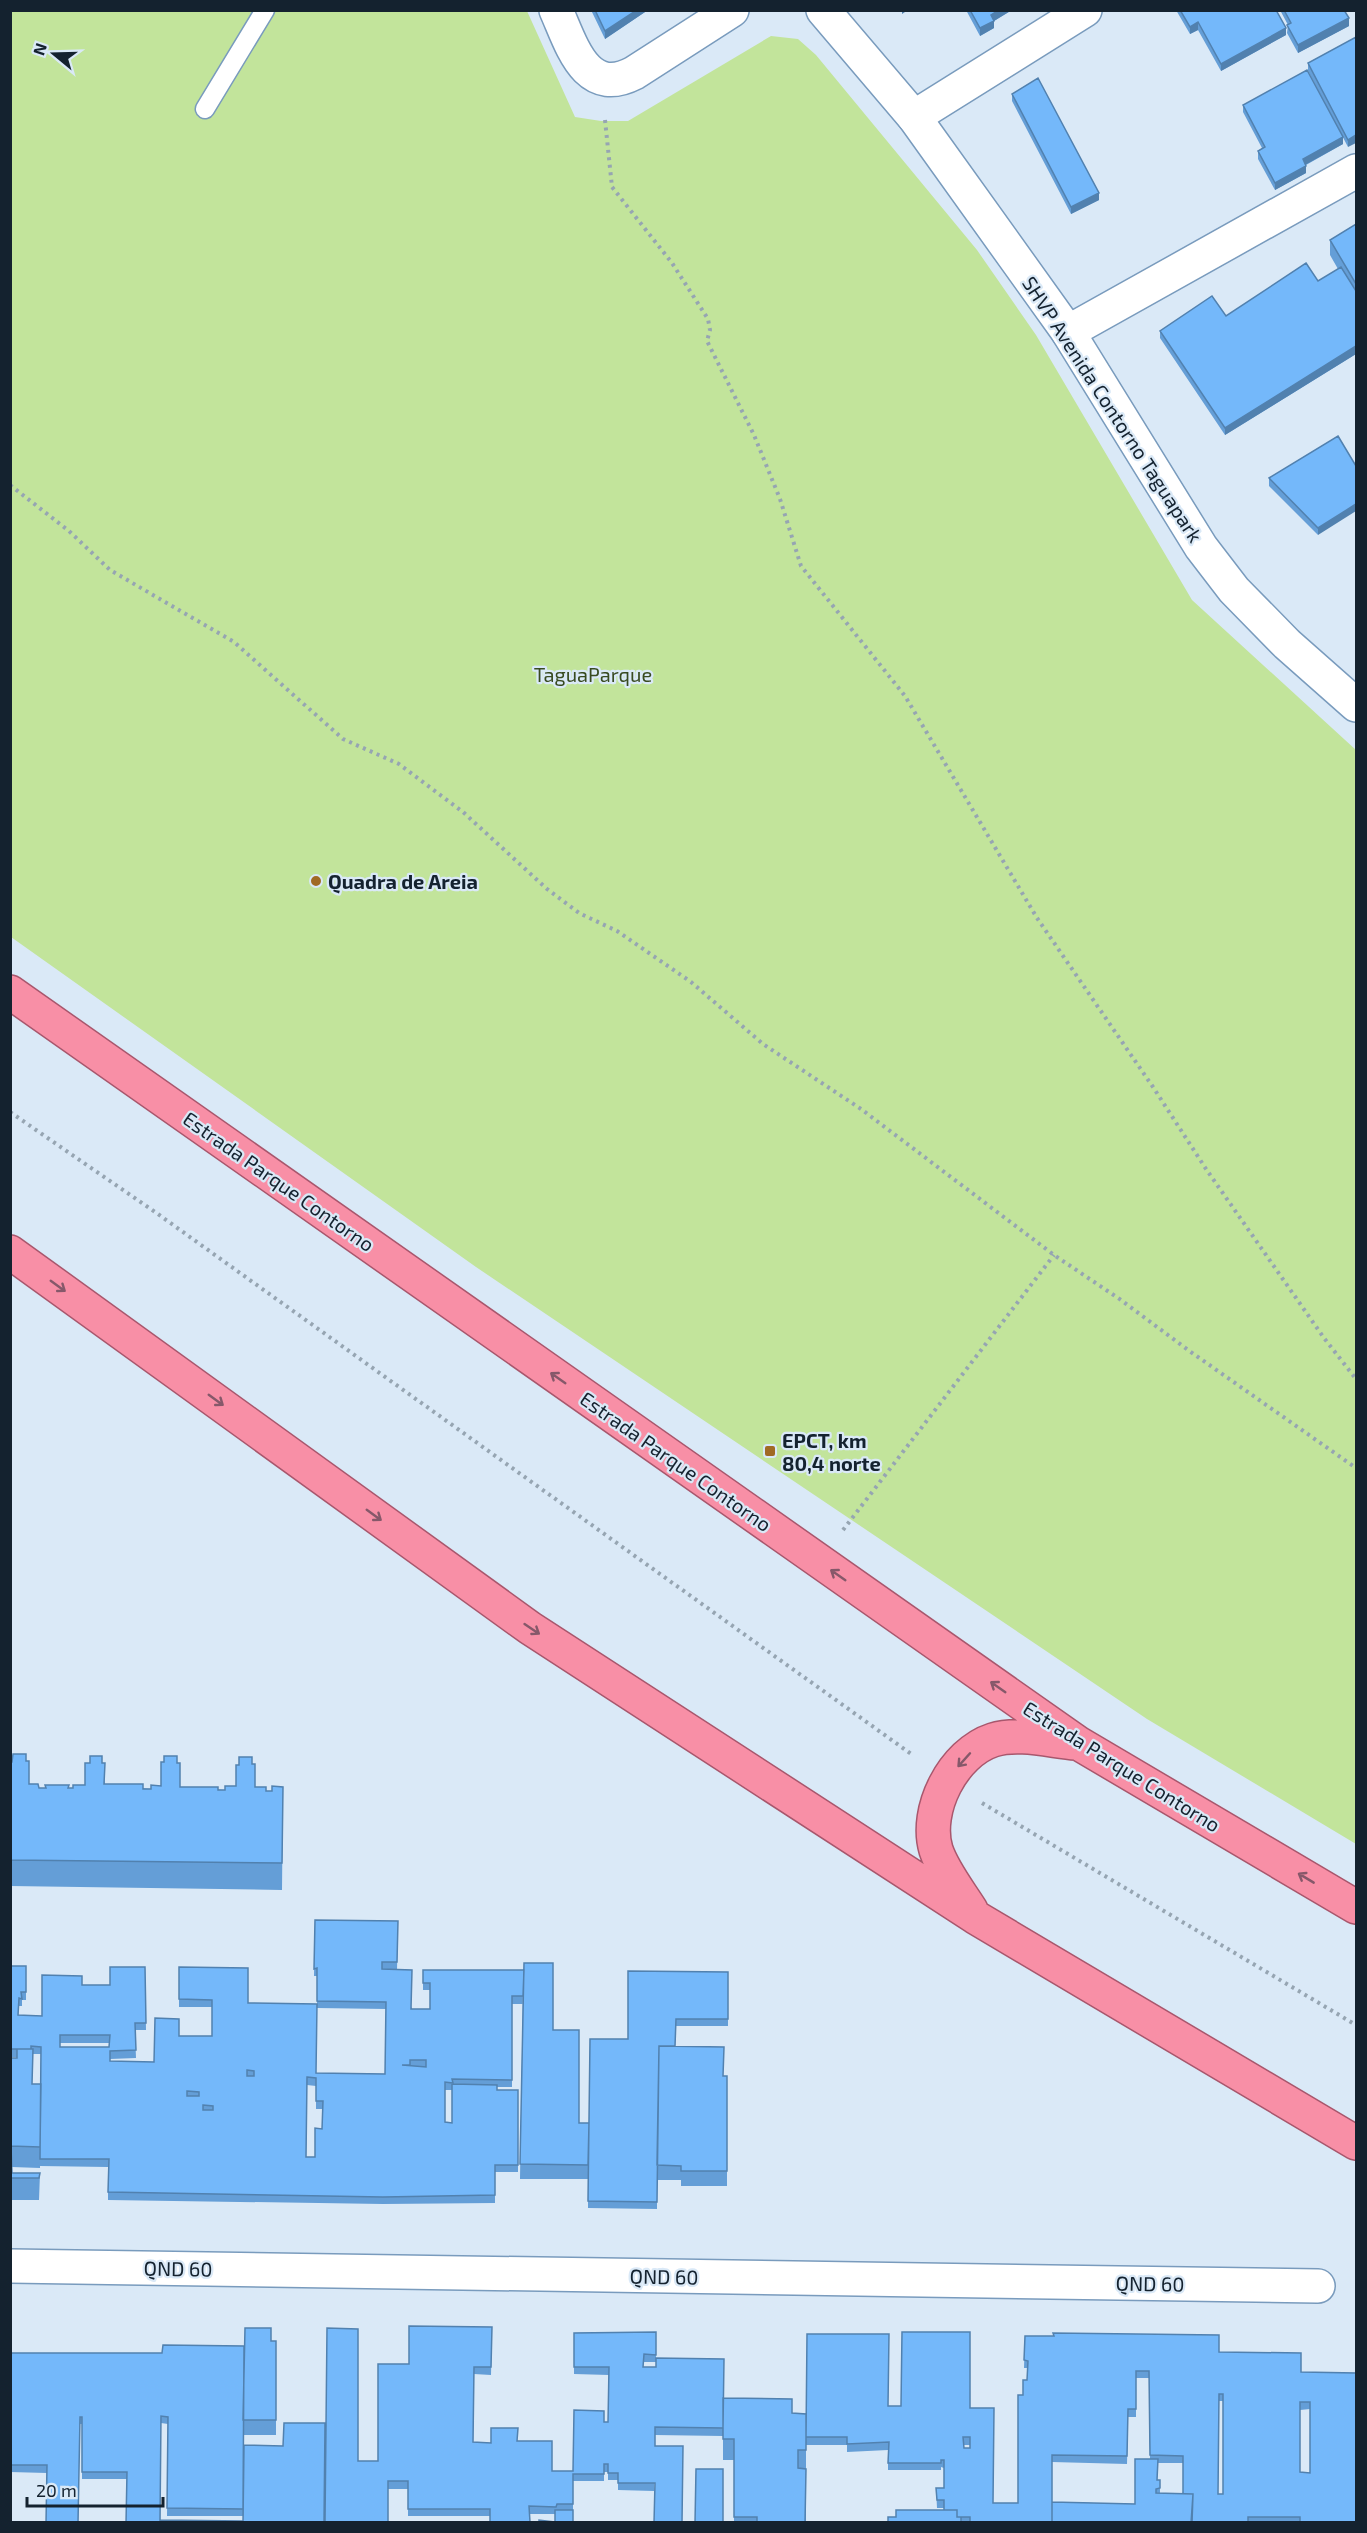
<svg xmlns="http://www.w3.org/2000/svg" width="1367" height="2533" font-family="'Exo 2',sans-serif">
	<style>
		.green { fill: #c2e49b }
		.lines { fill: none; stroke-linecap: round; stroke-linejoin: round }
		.service-casing { stroke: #799bbd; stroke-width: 21 }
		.minor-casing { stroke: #799bbd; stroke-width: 36 }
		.tertiary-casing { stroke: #799bbd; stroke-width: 36 }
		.trunk-casing { stroke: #a8576d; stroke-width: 36 }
		.path { stroke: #96a5b2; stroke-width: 4; stroke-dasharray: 3 4.5; stroke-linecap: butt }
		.service { stroke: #fff; stroke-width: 18 }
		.minor { stroke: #fff; stroke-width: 33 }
		.tertiary { stroke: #fff; stroke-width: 33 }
		.trunk { stroke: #f88fa6; stroke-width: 33 }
		.wall { fill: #649ed7; fill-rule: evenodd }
		.shaded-wall { fill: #5181af }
		.building { fill: #74b8fa; stroke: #5181af; stroke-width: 1.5; fill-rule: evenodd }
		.oneway { stroke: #86586a }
		.poi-dot { fill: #a06a24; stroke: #dae9f7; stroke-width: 2 }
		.labels { text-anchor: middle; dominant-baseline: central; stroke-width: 4.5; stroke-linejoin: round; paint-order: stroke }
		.street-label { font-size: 20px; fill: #14222f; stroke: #dae9f7 }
		.park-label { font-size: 20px; fill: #384b20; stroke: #dae9f7 }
		.poi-label { font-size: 20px; font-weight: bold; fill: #14222f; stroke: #dae9f7; text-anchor: start }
	</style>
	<rect width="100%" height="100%" fill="#dae9f7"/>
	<path class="green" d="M11,11H527L575,117L601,121H628L771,36L798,39L816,55L977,250L1036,335L1192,600L1356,750V1844L1147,1719L476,1267L11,937Z"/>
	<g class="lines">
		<defs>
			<path id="service" d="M205,109L265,10"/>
			<path id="minor" d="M914,117L1085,10
				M1068,332L1356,171
				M10,2266L1318,2286"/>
			<path id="tertiary" d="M556,10C572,46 586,98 634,73L732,10
				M823,10L914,117L1068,332L1201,547L1234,590L1287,644L1356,705"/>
			<path id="trunk" d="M10,992L1078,1743L1356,1907
				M10,1252L530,1628L975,1917L1356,2143
				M971,1910C959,1891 943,1871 936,1850C924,1810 953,1753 993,1740C1018,1732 1051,1741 1076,1743"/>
		</defs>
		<use href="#service" class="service-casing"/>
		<use href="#minor" class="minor-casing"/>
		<use href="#tertiary" class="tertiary-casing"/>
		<use href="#trunk" class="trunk-casing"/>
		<path class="path" d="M605,120L612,187L672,263L708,319L710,330L707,341L754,435L780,499L801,566L905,696L1037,918L1153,1087L1206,1169L1324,1338L1356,1379
			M10,485L69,531L110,570L234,642L343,739L399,764L463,812L547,889L579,913L617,931L691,982L763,1044L861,1109L1054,1255L1121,1300L1188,1350L1356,1468
			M10,1112L155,1212L914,1756
			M843,1530L1054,1255
			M982,1803L1356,2025"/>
		<use href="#service" class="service"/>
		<use href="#minor" class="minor"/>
		<use href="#tertiary" class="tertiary"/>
		<use href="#trunk" class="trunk"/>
	</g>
	<path class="wall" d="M591,10H648L605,39Z
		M966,10H1012L994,21V28L980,36Z
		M1176,10H1276L1286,35L1221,71L1198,30L1190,34Z
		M1280,10H1344L1349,26L1298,53L1287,33L1288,25Z
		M1356,37L1348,147L1308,71V63Z
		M1012,94L1099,200L1071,214L1012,101Z
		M1243,105L1343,144L1306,165V173L1275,190L1258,159V151L1262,148L1243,112Z
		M1356,224V354L1225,435L1160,338V331L1226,316L1318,281L1338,269L1330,255V240Z
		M1338,436L1318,535L1269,486V478Z
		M26,1761L29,1784L39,1788H73L85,1785L102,1763L105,1784L151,1789L161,1786L177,1763L180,1787L225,1790L236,1786L252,1764L255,1787L266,1791H272L283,1787L282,1890L10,1886V1762Z
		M315,1920L398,1921L397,1970L412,2009H430V1990H423V1970H524L553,2030L579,2123H589L628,2039L728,1972V2026H676L675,2046L723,2076H727V2186H681V2180H657V2178V2209L588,2208V2179H520L523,1990V2004H512V2087H497V2090H518V2172H495V2203L383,2204L108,2200V2167L40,2166V2168L12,2167V2173H40L39,2200H10V2058H17V2057H10V1966H26V2000H22V2006H19L18,2015L42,2016L82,1985H110L145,1967L146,2030H135L136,2058L110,2059V2061L154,2062L179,2036H212V2007H179V1967L248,2003L316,2073L385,2074L386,2009L317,2008V1976H314ZM60,2043H109V2047H60ZM33,2054H41V2084H32ZM307,2085L316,2086V2109H323L322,2129L315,2157H306ZM445,2090H452V2123L445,2122Z
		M492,2327L491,2375L474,2374L473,2442L491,2443L518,2441L552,2471H573L604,2422H608L609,2375L574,2374V2333L656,2332V2358L723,2398L792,2413L806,2414L888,2406L970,2408L993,2503H1018L1023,2395L1027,2380L1028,2368H1024L1025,2336L1219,2352L1301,2372L1356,2523H888L896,2517L944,2510V2508H937L936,2488H944V2468L941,2467V2470H888V2450L847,2452V2445H806V2523H734V2460H723V2436L655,2435L654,2491L618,2490V2480H608V2472H604V2481H573V2523L555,2522V2514H530V2523H490V2516H408V2489H388L243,2516H167L168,2424L161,2423L126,2523L127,2479H82V2424H80L47,2473L10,2472V2353H162L244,2346L271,2341H276V2435H243V2507L358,2461H378L409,2364ZM644,2362H656V2367H643ZM1136,2378H1149L1150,2459L1135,2504L1052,2502V2462L1127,2464L1128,2417H1136ZM1219,2401H1223V2494H1218ZM1310,2409V2473L1300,2472V2410ZM964,2445H970V2448H964ZM1158,2463H1183V2494L1160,2493V2480H1157Z"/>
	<path class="shaded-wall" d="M637,10H648L605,39V31Z
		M902,10H908L902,14Z
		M999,10H1012L994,21V28L980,36V28L991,15Z
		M1349,18V26L1298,53V45Z
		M1198,22V30L1190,34V27Z
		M1286,28V35L1221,71V64Z
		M1356,135V143L1348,147V140Z
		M1343,137V144L1303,166V159Z
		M1306,166V173L1275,190V183Z
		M1099,193V200L1071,214V207Z
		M1356,346V354L1225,435V428Z
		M1356,504V511L1318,535V528Z"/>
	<path class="building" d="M595,10H637L605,31Z
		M970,10H999L991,15L994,21L980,28Z
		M1180,10H1276L1286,28L1221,64L1198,22L1190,27Z
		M1284,10H1344L1349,18L1298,45L1287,25L1291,23Z
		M1356,37V135L1348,140L1308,63Z
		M1307,70L1343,137L1303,159L1306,166L1275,183L1258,151L1265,147L1243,105Z
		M1038,78L1099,193L1071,207L1012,94Z
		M1356,224V284L1330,240Z
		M1306,263L1318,281L1341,267L1356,291V346L1225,428L1160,331L1212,296L1226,316Z
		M1338,436L1356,466V504L1318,528L1269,478Z
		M13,1754H26V1761H29V1784H38L39,1788H46L45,1785H69L68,1788H73V1785H85V1763H90V1756H102V1763H105L104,1784H143V1789H151V1785L161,1786V1762H164V1756H177V1763H180V1787H218V1790H225V1786H236V1765H239V1757H252V1764H255V1787H266V1791H272V1786L283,1787L282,1863L10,1860V1762H12Z
		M315,1920L398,1921L397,1962H382V1969L412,1970L411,2009H430V1983H423V1970H524L523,1996H512V2080L452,2079L453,2083L445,2082V2122L452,2123V2084L497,2085V2090H518V2165H495V2195L383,2197L108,2192L109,2159H40L41,2047L31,2046V2049H10V1966H26V1992H21L22,1999L19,1998L18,2015L42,2016V1975L82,1976V1985H110V1967H145L146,2023H135L136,2050L110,2051V2061L154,2062L155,2018L179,2019V2036H212V2000L179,1999V1967L248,1968V2003L317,2004L316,2073L385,2074L386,2002L317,2001V1968L314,1969ZM60,2035H110L109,2047H60ZM410,2060H426V2067L402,2065H410ZM247,2070L254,2071V2076H247ZM307,2077L316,2078V2101H323L322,2129L315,2128V2157H306ZM187,2091L199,2092V2096H187ZM203,2105L213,2106V2110H203Z
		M524,1963H553V2030H579V2123H589L588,2165L520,2164Z
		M628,1971L728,1972V2019H676L675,2046H659L657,2202L588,2201L590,2039H628Z
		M659,2046L724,2047L723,2076H727V2171H681V2166L657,2165Z
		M17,2049H33L32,2084H41L40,2147L11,2146L12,2173H40L39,2178H10V2058H17Z
		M409,2326L492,2327L491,2367H474L473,2442L491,2443V2428H518L517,2441H552V2471H573L574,2410L604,2411V2422H608L609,2367H574V2333L656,2332V2355L644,2354L643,2367H656V2358L724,2359L723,2428L655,2427V2446H683L682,2523H654L655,2483H618V2473H608V2464H604V2474H573V2504H557L556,2507L529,2506L530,2522L490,2523V2509H408V2481H388V2523H325L327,2328L358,2329V2461H378V2364H409Z
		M245,2328H271V2341H276V2420H243Z
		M902,2332H970V2408H994L993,2503H1018V2395H1023V2380H1027L1028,2361L1024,2360L1025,2336H1054L1053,2333L1219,2335V2352L1301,2353V2372L1356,2373V2523H1300V2517H1248V2523H1192L1193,2494H1183V2456L1150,2455L1149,2371H1136V2409H1128L1127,2456L1052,2455V2523H970V2517H957V2510H944V2500H937L936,2488H944V2460H941V2463H888L889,2442L847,2444V2437H806L807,2334H889L888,2406H901ZM1219,2394H1223V2494H1218ZM1300,2402H1310V2473L1300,2472ZM963,2437H970V2448H964Z
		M163,2345L244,2346L243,2509L167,2508L168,2417L161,2416L160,2523H126L127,2472H82V2417H80L78,2523H46L47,2465H10V2353H162Z
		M723,2398L792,2399V2413L806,2414V2450H798V2468L806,2469L805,2523H757V2517H734V2439H723Z
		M284,2423H325L324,2523H243L244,2445L283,2446Z
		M1135,2459H1158L1157,2480H1160V2488L1156,2489V2493L1193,2494L1191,2523H1052V2502L1135,2504Z
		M696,2469H723V2523H695Z
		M555,2510H573V2523H539V2520L555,2522Z
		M896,2510H957V2517H961V2523H888V2517H896Z
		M160,2520L243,2521V2523H160Z"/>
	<defs><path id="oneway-shaft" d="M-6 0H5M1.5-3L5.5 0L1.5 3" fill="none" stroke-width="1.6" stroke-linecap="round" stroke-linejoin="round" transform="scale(1.5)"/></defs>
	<g class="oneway">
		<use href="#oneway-shaft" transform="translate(58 1286) rotate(36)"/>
		<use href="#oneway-shaft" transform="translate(558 1378) rotate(-145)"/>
		<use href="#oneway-shaft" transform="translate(216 1400) rotate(36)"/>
		<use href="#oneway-shaft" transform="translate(374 1515) rotate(36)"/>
		<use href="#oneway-shaft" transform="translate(838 1575) rotate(-145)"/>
		<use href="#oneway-shaft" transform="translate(532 1629) rotate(34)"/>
		<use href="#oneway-shaft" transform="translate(998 1687) rotate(-145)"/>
		<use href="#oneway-shaft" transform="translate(964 1760) rotate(132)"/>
		<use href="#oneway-shaft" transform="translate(1306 1878) rotate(-149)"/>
	</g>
	<g class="poi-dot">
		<circle cx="316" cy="881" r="6"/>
		<rect x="764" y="1445" width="12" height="12" rx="3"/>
	</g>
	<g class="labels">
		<g class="street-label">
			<text transform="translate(1113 409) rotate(57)">SHVP Avenida Contorno Taguapark</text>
			<text transform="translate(279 1181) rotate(35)">Estrada Parque Contorno</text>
			<text transform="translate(676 1461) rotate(35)">Estrada Parque Contorno</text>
			<text transform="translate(1122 1766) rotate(32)">Estrada Parque Contorno</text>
			<text transform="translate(178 2268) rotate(1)">QND 60</text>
			<text transform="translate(664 2276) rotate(1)">QND 60</text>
			<text transform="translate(1150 2283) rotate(1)">QND 60</text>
		</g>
		<g class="park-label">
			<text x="593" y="674">TaguaParque</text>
		</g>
		<g class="poi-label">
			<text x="328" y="881">Quadra de Areia</text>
			<text x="782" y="1440">EPCT, km<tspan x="782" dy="23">80,4 norte</tspan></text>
		</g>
	</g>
	<rect width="1367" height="2533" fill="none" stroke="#14222f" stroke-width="24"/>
	<g transform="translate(54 54) rotate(289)" stroke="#dae9f7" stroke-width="4.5" paint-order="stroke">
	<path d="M0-4.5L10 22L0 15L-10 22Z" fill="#14222f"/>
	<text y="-9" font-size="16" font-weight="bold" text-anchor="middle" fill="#14222f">N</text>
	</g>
	<path d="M27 2497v9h136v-9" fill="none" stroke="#14222f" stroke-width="3"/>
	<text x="36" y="2497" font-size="18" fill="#14222f" stroke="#dae9f7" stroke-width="4.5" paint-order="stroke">20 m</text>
</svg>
